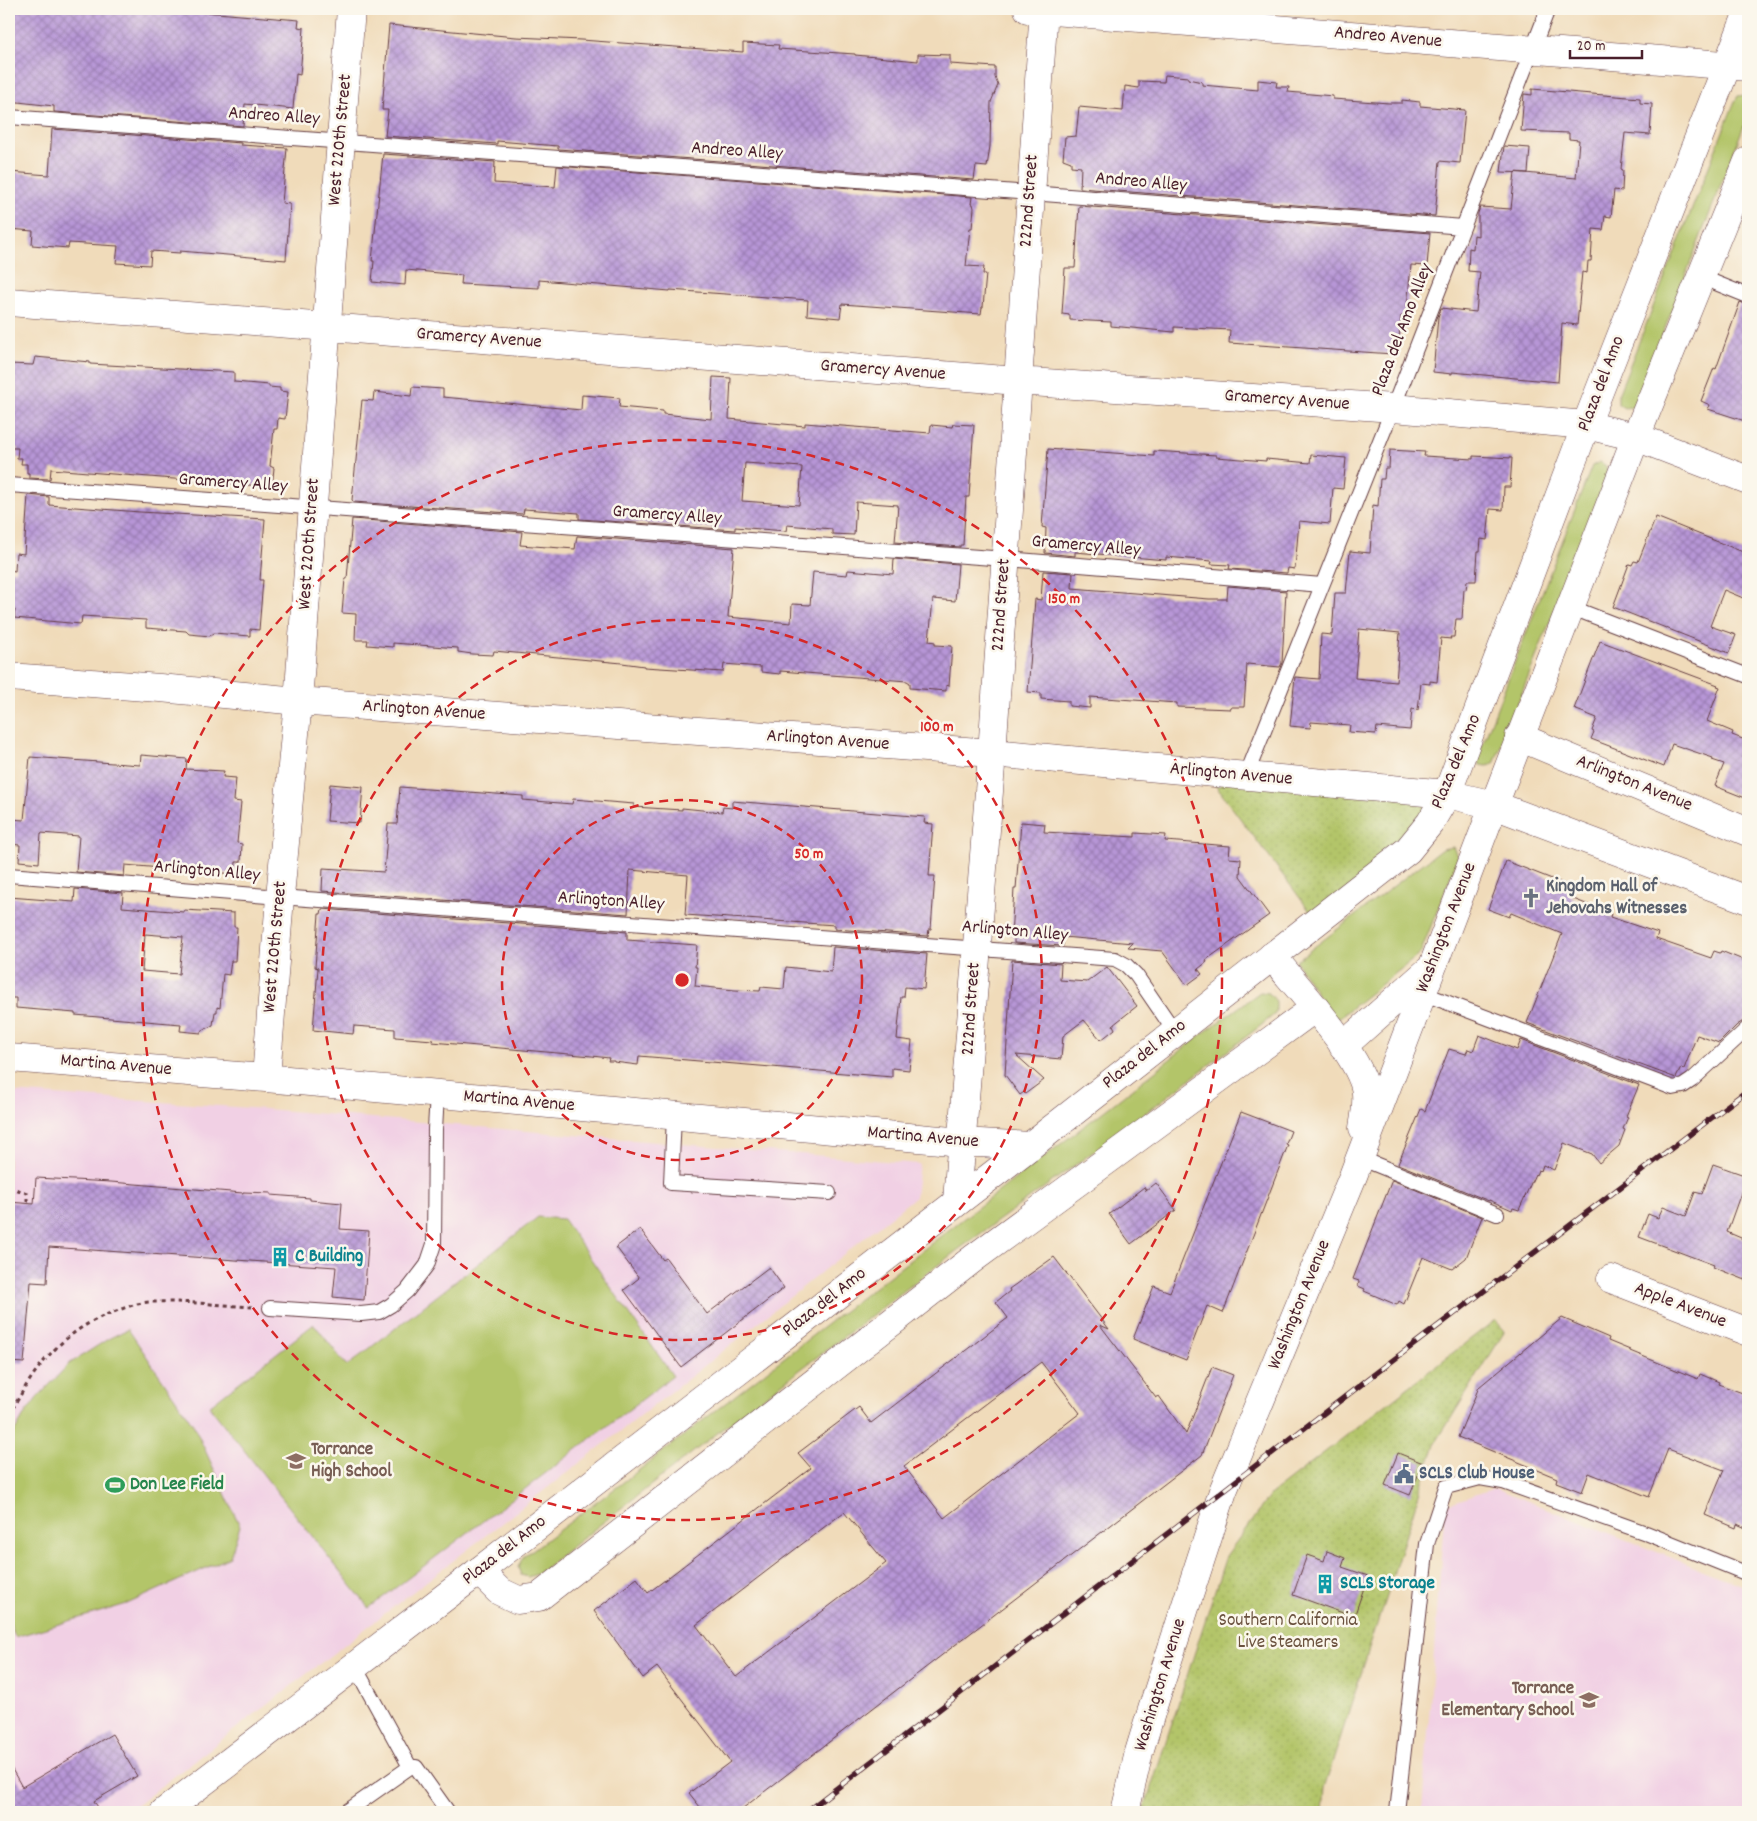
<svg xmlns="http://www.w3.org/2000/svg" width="1757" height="1821" font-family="Dekko,sans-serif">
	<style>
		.built { fill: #f1d0e4 }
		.green { fill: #b3c569; stroke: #7e724a }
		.park { fill: url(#park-dots); stroke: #7e724a }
		.building { fill: url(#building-cross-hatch); fill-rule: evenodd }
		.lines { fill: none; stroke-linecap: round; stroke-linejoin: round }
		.service-casing { stroke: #633b40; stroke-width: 16 }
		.minor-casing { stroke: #633b40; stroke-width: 29 }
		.tertiary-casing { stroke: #633b40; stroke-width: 29 }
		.secondary-casing { stroke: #633b40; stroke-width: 29 }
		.path { stroke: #633b40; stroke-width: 3; stroke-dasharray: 4 4; stroke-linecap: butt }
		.service { stroke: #fff; stroke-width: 14 }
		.minor { stroke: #fff; stroke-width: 28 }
		.tertiary { stroke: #fff; stroke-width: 28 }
		.secondary { stroke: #fff; stroke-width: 28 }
		.rail-casing { stroke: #4a1f2b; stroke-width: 5.5 }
		.rail { stroke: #fbf7ec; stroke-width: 4; stroke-dasharray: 11; stroke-linecap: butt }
		.ring { fill: none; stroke: #d62828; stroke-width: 2.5; stroke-dasharray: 9 6 }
		.labels { text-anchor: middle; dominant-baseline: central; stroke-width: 5; stroke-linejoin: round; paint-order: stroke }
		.street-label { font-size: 19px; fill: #4a1f2b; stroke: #fbf7ec }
		.worship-label { font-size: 19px; font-weight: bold; fill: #5b616d; stroke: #fbf7ec; text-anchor: start }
		.culture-label { font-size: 19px; font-weight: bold; fill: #0d838f; stroke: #fbf7ec; text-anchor: start }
		.education-label { font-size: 19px; font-weight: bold; fill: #785e54; stroke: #fbf7ec; text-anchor: start }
		.service-label { font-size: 19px; font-weight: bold; fill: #4e5e75; stroke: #fbf7ec; text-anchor: start }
		.leisure-label { font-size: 19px; font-weight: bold; fill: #27864d; stroke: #fbf7ec; text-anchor: start }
		.park-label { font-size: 19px; fill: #6a513e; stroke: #fbf7ec }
		.centre { fill: #d62828; stroke: #fbf7ec; stroke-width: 2.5 }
		.ring-label { font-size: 15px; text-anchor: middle; font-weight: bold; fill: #d62828; stroke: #fbf7ec; stroke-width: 5; stroke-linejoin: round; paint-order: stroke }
	</style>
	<defs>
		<pattern id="park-dots" width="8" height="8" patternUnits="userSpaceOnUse" patternTransform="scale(1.25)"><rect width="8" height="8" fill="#b3c569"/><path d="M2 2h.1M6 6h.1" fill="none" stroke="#9ba95b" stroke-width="1.8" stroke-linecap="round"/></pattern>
		<pattern id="building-cross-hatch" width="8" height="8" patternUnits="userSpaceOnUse" patternTransform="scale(1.25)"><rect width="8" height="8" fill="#b796d7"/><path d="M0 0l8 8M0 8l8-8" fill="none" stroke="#977aaf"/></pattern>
	</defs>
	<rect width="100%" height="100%" fill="#fbf7ec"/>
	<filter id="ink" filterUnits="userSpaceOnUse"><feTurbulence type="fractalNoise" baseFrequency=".02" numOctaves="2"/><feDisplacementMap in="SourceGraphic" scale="10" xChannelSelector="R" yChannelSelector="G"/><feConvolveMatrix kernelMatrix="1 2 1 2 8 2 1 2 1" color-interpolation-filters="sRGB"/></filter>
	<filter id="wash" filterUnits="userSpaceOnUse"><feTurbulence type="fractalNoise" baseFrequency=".0096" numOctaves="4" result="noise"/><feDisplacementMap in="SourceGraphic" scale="20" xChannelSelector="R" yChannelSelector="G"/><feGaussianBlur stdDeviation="1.12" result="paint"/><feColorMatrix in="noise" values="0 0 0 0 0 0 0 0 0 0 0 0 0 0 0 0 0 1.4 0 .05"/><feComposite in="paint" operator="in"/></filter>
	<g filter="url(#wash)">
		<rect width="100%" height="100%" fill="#f0dbba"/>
		<path class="built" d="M9,1092L265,1109L919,1164L915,1197L688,1379L128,1812H9Z
			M1495,1488L1748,1588V1812H1422L1445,1505Z"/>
		<path class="green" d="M1745,95L1748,97V115L1637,400L1632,407L1624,408L1618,404V395L1735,101L1738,96Z
			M1600,462L1606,466L1608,474L1494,764L1487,766L1480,765L1478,756L1487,733L1592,466Z
			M1453,847L1458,858L1420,954L1336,1020L1319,997L1296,961L1442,849Z
			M1260,992L1269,993L1276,1001V1013L1259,1027L1111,1139L955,1252L738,1417L537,1574L528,1577L521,1575L518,1567L523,1557L621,1484L977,1208L1117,1101L1198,1037Z
			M538,1217L563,1219L673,1376L369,1608L209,1406L314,1324L347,1366Z
			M128,1329L194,1426L240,1526L230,1557L127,1604L15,1637L9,1620V1443L11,1438L23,1417L37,1398L69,1364L108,1339Z"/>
		<path class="park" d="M1209,777L1441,798L1426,823L1315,918Z
			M1495,1320L1505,1331L1435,1444L1324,1789L1322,1812H1143L1226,1556L1271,1494Z"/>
		<g id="blocks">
			<path class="building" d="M9,9H170L299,20L298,27L304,28L300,75L296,74L293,109L245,104L243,126L54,112V106L9,101Z
				M389,25L516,37L581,40L743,52V43L779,45L778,49L855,54V55L918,61V54L950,55V64L995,67V77L998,85L991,102L990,146L987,167L976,166L974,180L558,149V146L497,141V144L385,136L388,110H382Z
				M1165,75L1188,77V79L1202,82V85L1258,90V80L1277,82L1276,87H1289L1288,92L1333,96V99L1389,103H1402V100L1420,102V106L1465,110L1460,163L1440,161L1435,216L1080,188L1081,167L1071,166V162L1063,159L1065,137L1076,136L1079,107L1123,111L1125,86L1139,88V81L1164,82Z
				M1532,89L1640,98V103L1652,104L1650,135L1625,133L1621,169L1623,170L1622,191L1614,190L1611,217L1605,216L1603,230L1593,229L1591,261H1588L1587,273L1582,272L1577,325L1562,323L1558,382L1452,372V374L1433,372L1438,317L1441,308L1476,312L1480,272L1468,271L1469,248L1473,249L1474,235L1478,236V213L1480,207L1511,209L1515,172L1576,178L1579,140L1569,139V133L1521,131L1524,94L1532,95Z
				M52,129L241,143V145L287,148L282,203L290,204L286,260L180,251V253L151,251L150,265L116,263L118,246L69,243L68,248L32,245L33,231L9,229V172L49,175Z
				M1504,146L1530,148L1528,173L1501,172Z
				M383,154L495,162L494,183L555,187L557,166L972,197L971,204H973L974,208L972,228H970L966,266L984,267L983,274H986L983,307H982L981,314L842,304L840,318L807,315L808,300L670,290V291L539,280V288L461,284L462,275L406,270L405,285L372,282L374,261H372Z
				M1079,206L1430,233L1427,266L1411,265L1406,317L1401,316L1399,341H1395L1393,354L1229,343L1230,330L1174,327V332L1111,326V322L1070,320V315L1062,314L1065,268H1075Z
				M1740,302L1748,305V422L1708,409L1710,405L1701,401L1714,368L1716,369Z
				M35,357L90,362V364L234,372V382L269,385V387L280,388V391L288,392L285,419L278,418L277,429H274L270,466L274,468L272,487L51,469L50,479L29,478V473H27V464H21L22,458H17L18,448H9V364L33,365Z
				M713,377L731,378L729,419L805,426V423L930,433L931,425L952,427L953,424L974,425L969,497H966L963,545H960V547L895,542L898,505L856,502L854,535L832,534V529L787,525L786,531L735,527V530L579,519V513L524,509L523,514L354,502L352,500L362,400L373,401L374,392L411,396L412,387L443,389V397L581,410L582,395L620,398L619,407L663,411V414L711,419ZM745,463L802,467L799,505L742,501Z
				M1048,449L1060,450V449L1154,456V451L1216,455V457L1266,461V459L1310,463L1311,455L1346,458L1343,489L1333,488L1330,524L1299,521L1295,569L1288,568L1287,573L1229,569L1230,565L1211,564L1212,561L1166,557V560L1075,552V556L1045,553L1046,528L1042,527Z
				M1390,450L1425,452L1424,456L1473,459V456L1512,458L1510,487H1504L1503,510L1490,509L1487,540L1481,539L1480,551H1478L1476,581H1467L1466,590L1464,589L1462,619H1456L1454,637H1450L1451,639L1441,638L1437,682L1430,681V684L1421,683L1418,710L1412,709L1410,730L1377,727L1376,734L1349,732L1350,725L1311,722L1310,728L1290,726L1295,677L1319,679L1321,634L1332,635L1335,593H1346L1350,551L1370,553L1373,505L1378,506L1380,479H1384L1385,468H1389ZM1359,629L1400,633L1396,682L1355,678Z
				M28,495L49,497V505L140,512L265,519L260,580H263L259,630L250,629V636L214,633L210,636L189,634L186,631L146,628V620L82,616L81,624L14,618L15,610H9V570L15,571L16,553L24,554Z
				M1656,517L1748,554V600L1724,590L1710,626L1736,635L1729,653L1613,607L1629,564L1632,565L1634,561L1638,562Z
				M352,519L522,532L520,545L575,549L577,536L734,548L728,617L791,623L792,604L810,605L813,572L847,575L848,570L893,574L894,559L958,564L955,601L933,599L929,641L935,642V645L952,646L949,686L946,685V691L910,688V683L907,681L780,671V674L761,672V667L724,664L723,672L644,667V666L622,663L494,651L493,655L472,654L458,652V648L393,643V647L367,645L368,640H355L356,614L342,613L345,579H347Z
				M1043,571L1073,573L1072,588L1209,599H1227L1228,586L1286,591L1282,663L1280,667L1247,664L1244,707H1231V709L1177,707V703L1090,697V708L1069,706V701L1041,699V693L1028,692L1035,599L1041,600Z
				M1600,641L1718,685L1717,686L1720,687L1707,721L1733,732L1732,735L1748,741L1743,758L1748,760V799L1715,786L1724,764L1712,760L1713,758L1672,744L1664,767L1591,739L1594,732L1592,731L1597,718L1574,709Z
				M141,755L187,759L186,769L224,771L223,777L236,778L234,801L241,802L237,843L242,844L241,862H236L235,874L125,865L124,876L76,872L79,836L41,833L39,863L19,861L20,845L9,844V819L24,820L30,757L140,765Z
				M330,784L363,787L360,823L327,821Z
				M400,787L523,796V800L572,804L573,799L634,804V807L682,810V808L722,812L723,807L732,808V801L925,817L924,823L933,824L929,876H935L931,929H929L928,936L835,929V925L685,915L688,875L630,870L628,914L322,891L323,868L384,872L388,824H397Z
				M1021,822L1045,824L1044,832L1135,837V833L1166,835L1165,841L1230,846L1229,858L1241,859L1240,876L1269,915L1206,960L1207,962L1198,969L1202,974L1187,985L1162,951L1128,948L1133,943L1063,937V946L1014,943V936H1011L1014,889H1016Z
				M1506,861L1575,888L1571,898L1611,914L1610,917L1658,933L1656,939L1711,958L1714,951L1720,953L1721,951L1748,962V1013L1745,1020L1737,1025L1719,1043L1697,1035L1684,1069L1681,1068L1676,1078L1527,1023L1562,934L1511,913L1509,917L1488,909Z
				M75,889L123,893L122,907L184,912V910L234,913V927H237L235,961H231L229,975L223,974L220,1008L217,1007V1012H215L213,1025L201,1031V1033L180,1031L181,1024L75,1015V1013L16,1008V998H9V897L74,902ZM145,934L183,937L179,974L142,971Z
				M322,909L627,932V940L697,945L695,967H697L695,986L735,990L760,991L761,987L784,989L786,967L831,972L833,947L927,954L924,989L905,987L904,997H901L897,1039L912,1041L909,1070L892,1068V1077L639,1056L638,1065L614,1062V1061H608L609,1058L592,1056L432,1042L433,1040L395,1037V1029L354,1026L353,1034L313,1030L318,968L315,967L319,914H321Z
				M1012,960L1061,964L1060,980L1087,982L1107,967L1137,1006L1113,1025L1115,1029L1101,1040L1084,1020L1063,1036L1061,1059L1016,1055L1044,1080L1025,1094L1024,1092L1020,1095L1005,1075Z
				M1479,1035L1517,1050L1521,1040L1639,1085L1626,1116L1628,1117L1623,1129L1625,1130L1619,1146L1599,1163L1592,1154L1564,1143L1554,1170L1543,1165L1541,1171L1538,1170L1536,1175L1535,1174L1519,1210L1513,1208L1512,1210L1489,1200V1201L1398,1164L1421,1109L1425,1111L1449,1049L1466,1054L1468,1049L1473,1051Z
				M1241,1112L1291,1131L1286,1144L1288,1145L1223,1313L1207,1306L1186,1360L1133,1339L1154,1286L1170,1292Z
				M1713,1164L1747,1176L1727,1232L1748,1241V1281L1713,1267L1714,1265L1639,1237L1648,1214L1658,1218L1663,1207L1686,1216L1695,1192L1702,1194Z
				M36,1178L111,1182L243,1193V1192L271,1193V1195L310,1198V1200L342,1203L340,1229L369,1231L364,1300L333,1297L336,1267L49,1247L47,1283L31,1282L24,1363L9,1362V1202L34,1204Z
				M1392,1180L1482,1217L1466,1258L1452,1269L1423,1257L1404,1304L1399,1301L1397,1305L1364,1291L1365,1289L1358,1286L1359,1281L1353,1279Z
				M1156,1183L1176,1210L1131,1244L1109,1214L1144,1187L1146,1191Z
				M640,1229L663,1260L666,1258L707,1314L769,1267L784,1288L681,1367L624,1290L639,1278L616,1247Z
				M1054,1257L1109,1329L1100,1325L1156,1398L1159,1396L1186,1434L1212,1367L1233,1375L1202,1455L738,1812H704L689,1793L730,1762L657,1667L643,1678L594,1611L637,1578L648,1593L811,1468L798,1453L859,1407L871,1423L1008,1318L996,1302L1010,1291L1009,1289ZM1041,1362L1080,1413L944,1518L904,1466ZM844,1512L886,1563L736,1677L696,1625Z
				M1562,1318L1609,1338L1608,1341L1630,1350V1351L1698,1379L1700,1374L1719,1382L1718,1384L1748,1395V1529L1737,1524L1736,1528L1705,1515L1724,1470L1668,1449L1649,1497L1589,1473L1582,1492L1556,1482L1557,1478L1458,1437L1479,1387Z
				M1398,1453L1423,1463L1410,1495L1385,1485Z
				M1327,1551L1345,1558L1342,1567L1368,1576L1354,1617L1293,1595L1307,1555L1324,1561Z
				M112,1734L137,1776L94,1801L101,1812H9V1764L22,1787Z"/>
		</g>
	</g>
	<g filter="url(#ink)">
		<use href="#blocks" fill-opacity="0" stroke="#633b40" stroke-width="1"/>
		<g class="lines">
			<defs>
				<path id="service" d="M9,117L1031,193L1463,227
					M1701,277L1748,296
					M9,485L1006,559L1322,585
					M1570,607L1748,676
					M1246,776L1393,408L1548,9
					M9,875L280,897L1115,959L1126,965L1136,975L1175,1032
					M1422,993L1673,1088L1683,1086L1692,1080L1748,1028
					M674,1116L671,1183L829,1193
					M1360,1158L1497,1214
					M270,1308L361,1314L379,1312L391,1305L407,1291L427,1265L434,1244L435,1129L437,1094
					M354,1665L410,1767
					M346,1812L410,1767H416L448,1812
					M1397,1812L1427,1544L1446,1487L1480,1478L1503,1482L1646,1533L1748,1574"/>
				<path id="minor" d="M1028,9L1748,67
					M9,302L1018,381L1393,408L1586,425L1636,437L1748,480
					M1519,737L1748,832
					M9,1058L266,1078L962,1142L1030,1146
					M266,1078L280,897L298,701L351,9
					M957,1201L992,753L1044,9
					M1611,1279L1748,1332
					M479,1571L499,1591L518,1600L539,1597L974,1258L1315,1008"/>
				<path id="tertiary" d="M9,677L160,688L298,701L992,753L1447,794
					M1272,956C1295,985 1363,1058 1366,1093C1367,1104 1365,1117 1363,1128
					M1343,1046L1428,971
					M1125,1812L1139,1752L1155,1700L1223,1491L1353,1176L1494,805"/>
				<path id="secondary" d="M1447,794L1494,805L1748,900
					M1494,805L1636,437L1748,161
					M164,1812L479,1571L1030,1146L1408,850L1430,823L1447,794L1586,425L1748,12"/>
			</defs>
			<use href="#service" class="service-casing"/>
			<use href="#minor" class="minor-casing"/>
			<use href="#tertiary" class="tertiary-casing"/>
			<use href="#secondary" class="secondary-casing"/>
			<path class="path" d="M9,1187L27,1193V1203
				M9,1416C34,1367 64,1328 119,1310C129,1306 141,1302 152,1302C185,1301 219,1305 252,1307"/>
			<use href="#service" class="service"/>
			<use href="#minor" class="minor"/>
			<use href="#tertiary" class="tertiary"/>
			<use href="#secondary" class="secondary"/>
			<defs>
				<path id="rail" d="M806,1812L1346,1396L1748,1090"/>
			</defs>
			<use href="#rail" class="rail-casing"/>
			<use href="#rail" class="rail"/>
		</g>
	</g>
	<g class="ring">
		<circle cx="682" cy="980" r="180"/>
		<circle cx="682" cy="980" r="360"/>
		<circle cx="682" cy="980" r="540"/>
	</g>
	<defs>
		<symbol id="church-bare" viewBox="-9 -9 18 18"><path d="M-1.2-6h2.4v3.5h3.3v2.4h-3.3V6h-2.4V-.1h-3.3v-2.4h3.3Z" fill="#6b7280" stroke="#fbf7ec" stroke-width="2.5" paint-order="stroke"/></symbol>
		<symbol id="building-bare" viewBox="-9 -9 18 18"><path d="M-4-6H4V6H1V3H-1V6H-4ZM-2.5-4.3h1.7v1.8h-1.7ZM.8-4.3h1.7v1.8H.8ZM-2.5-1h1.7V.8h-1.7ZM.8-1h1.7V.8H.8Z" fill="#0f9aa8" stroke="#fbf7ec" stroke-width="2.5" paint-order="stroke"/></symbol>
		<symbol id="school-bare" viewBox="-9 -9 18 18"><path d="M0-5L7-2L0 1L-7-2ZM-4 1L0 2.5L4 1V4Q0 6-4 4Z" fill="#8d6e63" stroke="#fbf7ec" stroke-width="2.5" paint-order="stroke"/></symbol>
		<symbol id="civic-bare" viewBox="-9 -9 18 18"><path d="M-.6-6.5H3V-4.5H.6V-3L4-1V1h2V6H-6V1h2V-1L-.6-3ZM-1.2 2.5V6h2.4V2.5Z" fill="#5c6f8a" stroke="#fbf7ec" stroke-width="2.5" paint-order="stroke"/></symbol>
		<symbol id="stadium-bare" viewBox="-9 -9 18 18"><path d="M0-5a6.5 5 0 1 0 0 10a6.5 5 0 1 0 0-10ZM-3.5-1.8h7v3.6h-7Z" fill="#2e9e5b" stroke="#fbf7ec" stroke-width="2.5" paint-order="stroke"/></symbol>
	</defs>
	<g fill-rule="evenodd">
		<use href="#church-bare" x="1517" y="884" width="28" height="28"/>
		<use href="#building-bare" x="266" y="1243" width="28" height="28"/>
		<use href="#school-bare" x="282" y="1447" width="28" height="28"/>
		<use href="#civic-bare" x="1390" y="1460" width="28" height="28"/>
		<use href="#stadium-bare" x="101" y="1471" width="28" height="28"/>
		<use href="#building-bare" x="1311" y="1570" width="28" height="28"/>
		<use href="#school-bare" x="1575" y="1686" width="28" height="28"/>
	</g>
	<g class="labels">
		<g class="street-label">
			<text transform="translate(1388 38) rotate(5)">Andreo Avenue</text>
			<text transform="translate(274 117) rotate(4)">Andreo Alley</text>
			<text transform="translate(341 140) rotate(-85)">West 220th Street</text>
			<text transform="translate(737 152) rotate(4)">Andreo Alley</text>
			<text transform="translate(1141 183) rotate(5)">Andreo Alley</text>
			<text transform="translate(1030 201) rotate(-86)">222nd Street</text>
			<text transform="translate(1403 330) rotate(-69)">Plaza del Amo Alley</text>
			<text transform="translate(479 339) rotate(4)">Gramercy Avenue</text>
			<text transform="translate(883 371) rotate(4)">Gramercy Avenue</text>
			<text transform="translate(1602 384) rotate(-69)">Plaza del Amo</text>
			<text transform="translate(1287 401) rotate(4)">Gramercy Avenue</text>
			<text transform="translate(233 484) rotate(4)">Gramercy Alley</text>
			<text transform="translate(667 516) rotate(4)">Gramercy Alley</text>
			<text transform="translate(310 544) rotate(-86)">West 220th Street</text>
			<text transform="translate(1086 547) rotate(5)">Gramercy Alley</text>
			<text transform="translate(1002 605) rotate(-86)">222nd Street</text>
			<text transform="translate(424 711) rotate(4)">Arlington Avenue</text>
			<text transform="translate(828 741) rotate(4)">Arlington Avenue</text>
			<text transform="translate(1457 762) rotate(-67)">Plaza del Amo</text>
			<text transform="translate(1231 775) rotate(5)">Arlington Avenue</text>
			<text transform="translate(1634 784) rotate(22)">Arlington Avenue</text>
			<text transform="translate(207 872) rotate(5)">Arlington Alley</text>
			<text transform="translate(611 902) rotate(4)">Arlington Alley</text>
			<text transform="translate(1447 928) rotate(-69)">Washington Avenue</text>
			<text transform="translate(1015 932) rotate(5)">Arlington Alley</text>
			<text transform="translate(276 947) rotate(-85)">West 220th Street</text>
			<text transform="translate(972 1009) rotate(-86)">222nd Street</text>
			<text transform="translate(1145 1055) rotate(-38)">Plaza del Amo</text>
			<text transform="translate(116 1066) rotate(5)">Martina Avenue</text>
			<text transform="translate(519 1102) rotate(5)">Martina Avenue</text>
			<text transform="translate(923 1138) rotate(5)">Martina Avenue</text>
			<text transform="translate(825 1303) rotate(-38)">Plaza del Amo</text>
			<text transform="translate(1300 1305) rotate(-68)">Washington Avenue</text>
			<text transform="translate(1680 1306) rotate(21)">Apple Avenue</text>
			<text transform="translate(505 1551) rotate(-38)">Plaza del Amo</text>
			<text transform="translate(1161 1685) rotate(-73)">Washington Avenue</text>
		</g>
		<g class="worship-label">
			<text x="1546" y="887">Kingdom Hall of<tspan x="1546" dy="22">Jehovahs Witnesses</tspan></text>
		</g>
		<g class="culture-label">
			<text x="295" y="1257">C Building</text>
			<text x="1340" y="1584">SCLS Storage</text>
		</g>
		<g class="education-label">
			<text x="311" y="1450">Torrance<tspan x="311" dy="22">High School</tspan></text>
			<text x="1574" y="1689" text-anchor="end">Torrance<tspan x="1574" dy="22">Elementary School</tspan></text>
		</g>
		<g class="service-label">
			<text x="1419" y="1474">SCLS Club House</text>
		</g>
		<g class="leisure-label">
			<text x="130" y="1485">Don Lee Field</text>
		</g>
		<g class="park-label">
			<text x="1288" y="1621">Southern California<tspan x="1288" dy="22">Live Steamers</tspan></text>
		</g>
	</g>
	<circle cx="682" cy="980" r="8" class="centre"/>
	<g class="ring-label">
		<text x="1064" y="603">150 m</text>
		<text x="937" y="731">100 m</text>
		<text x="809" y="858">50 m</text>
	</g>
	<rect width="1757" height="1821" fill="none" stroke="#fbf7ec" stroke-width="30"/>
	<path d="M1570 50v8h72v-8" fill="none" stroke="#4a1f2b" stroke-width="2.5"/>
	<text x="1577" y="50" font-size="15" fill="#4a1f2b" stroke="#fbf7ec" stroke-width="4" paint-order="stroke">20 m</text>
</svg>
